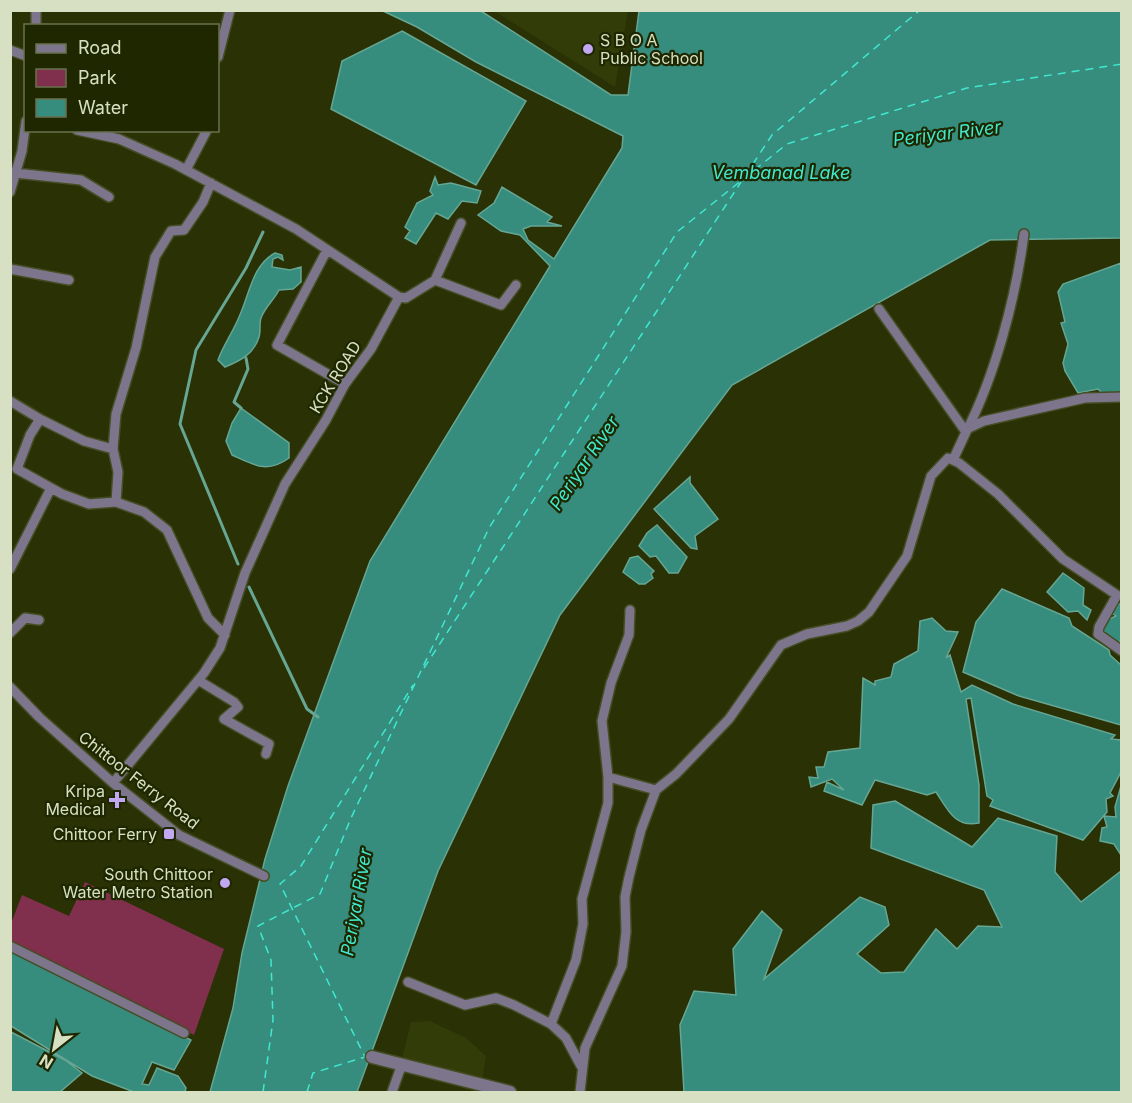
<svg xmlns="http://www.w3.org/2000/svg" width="1132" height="1103" font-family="Inter,sans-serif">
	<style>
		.built { fill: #323c08 }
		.green { fill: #80304d }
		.water { fill: #368d7e; stroke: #66a692; stroke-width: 1.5 }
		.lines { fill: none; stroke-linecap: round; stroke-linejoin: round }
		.stream { stroke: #66a692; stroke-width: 3 }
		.ferry { stroke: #40e8cf; stroke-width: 1.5; stroke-dasharray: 8 6; stroke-linecap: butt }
		.minor-casing { stroke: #454d23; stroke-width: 12 }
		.tertiary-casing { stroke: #454d23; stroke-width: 15 }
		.minor { stroke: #7c758c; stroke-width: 9 }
		.tertiary { stroke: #7c758c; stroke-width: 12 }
		.poi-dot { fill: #c2a7f2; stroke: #1f2700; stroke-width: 2 }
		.labels { text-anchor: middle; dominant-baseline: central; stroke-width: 4.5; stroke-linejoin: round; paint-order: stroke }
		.poi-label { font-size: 16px; fill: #d7e0c2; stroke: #1f2700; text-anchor: end }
		.street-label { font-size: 16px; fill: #d7e0c2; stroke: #1f2700 }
		.water-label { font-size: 18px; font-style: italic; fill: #40e8cf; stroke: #1f2700 }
	</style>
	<rect width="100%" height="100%" fill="#293105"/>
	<path class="built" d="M494,11H628L615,87Z
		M430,1021L466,1038L486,1056L482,1082L402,1059L411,1022Z"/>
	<path class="green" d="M85,882L224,949L194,1035L11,942L10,926L22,895L69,916Z"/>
	<path class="water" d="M383,11H481L611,95H628L639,11H1121V238L990,240L732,385L560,615L438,871L357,1092H210L233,1008L242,953L265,859L288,786L370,561L550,266L520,235L501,231L478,215L494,203L502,187L552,217L547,222L562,226H531L523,229L528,240L554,259L622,148L623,136L476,62L417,27Z
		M402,31L526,101L476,185L331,109L342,61Z
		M435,177L438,185L451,183L481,191L477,203L462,201L448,219L436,213L416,244L405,238L410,231L405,227L417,203L433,195L430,191Z
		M275,253L282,255L283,260L278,257L273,259L272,267L290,270L301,267V282L293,289L279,290C274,300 265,307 261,318C259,324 261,331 259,337C254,354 240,361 225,367L218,360C224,344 233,332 239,317C249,296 252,265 275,253Z
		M1121,263V393H1102L1098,389L1078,393L1065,371L1063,363L1068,344L1061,323L1065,322L1058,292L1063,284Z
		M241,408L289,443V458C267,474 254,465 232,455L226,441L232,423Z
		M690,477V483L718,519L695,536L697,549L691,548L654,509Z
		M657,525L687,557L678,573H669L656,556L650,557L639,546L647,533Z
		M638,556L654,571L651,574L653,578L645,584H639L623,572L630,558Z
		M1063,573L1084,588L1083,605L1091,610L1087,620L1078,611L1068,612L1047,592Z
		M1002,589L1069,618L1072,626L1109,650L1110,655L1121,665V725L1019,696L963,672L976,622Z
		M1115,604H1121V640L1118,643L1102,635L1105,621L1116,616L1110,612L1117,607Z
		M932,618L946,631L958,632L946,658L950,655L961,692L972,685L1013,704L1115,735L1111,739L1121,740V772L1110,793L1113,796L1106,799L1107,812L1083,840L990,806L993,800L987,796L971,698L966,699L979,785V823C955,828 948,810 936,792L927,795L875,780L862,805L824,791L827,782L844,790L832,779L811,787L809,777L818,778L816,767H824L828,752L860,748L863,678L875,685V681L891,677L894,664L918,651L920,621Z
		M1121,786V855L1114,844L1100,841L1102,828L1107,827L1104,816L1116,817L1115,807Z
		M895,801L972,847L998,818L1057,836L1055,872L1081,902L1121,871V1092H684L680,1025L694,991L736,995L733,949L762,911L782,930L764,979L860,897L885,907L889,925L857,954L881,973L904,972L936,929L957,949L978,926L1002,927L984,890L871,848L873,805Z
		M10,949L191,1040L174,1070L152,1062L142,1084L149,1085L157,1068L178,1076L186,1088L185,1092H134L92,1076L11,1026Z
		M11,1032L65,1060L82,1073L60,1092H11Z"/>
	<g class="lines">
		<path class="stream" d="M241,408L234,402L248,369L246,358
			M238,564L180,424L196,350L246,268L263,232
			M249,587L307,709L318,717"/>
		<path class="ferry" d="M745,176L772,135L920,10
			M424,668L741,182
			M263,1092L273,1020L271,960L258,926L320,894L351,818L489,528L677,232L787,144L967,88L1122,64
			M307,1092L313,1073L365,1057L280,884L301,866L413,685"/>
		<defs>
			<path id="minor" d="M36,26V10
				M10,50L26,56
				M218,57L230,10
				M77,130L119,139L175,164L296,229L399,297L371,349L345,384L326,420L285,484L245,573L220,648L204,673L113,783
				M186,170L207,130
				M15,173L81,180L109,197
				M211,183L203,202L184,230L171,231L155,257L136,348L116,414L113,449L118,472L116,502L144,512L167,530L208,618L225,635
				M10,192L22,151L26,121
				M327,250L277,345L345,384
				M10,269L69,280
				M435,280L461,223
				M399,297L406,298L435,280L501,305L516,285
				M879,309L966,432L953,460
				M10,401L40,419
				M969,428L984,421L1085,398L1122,397
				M966,432C995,376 1016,297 1024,234
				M113,449L84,441L40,419L30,435L17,469L62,494L89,504L116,502
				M10,569L51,488
				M10,633L25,618L39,620
				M198,680L234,702L238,707L224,719L269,744L266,754
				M10,687L39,717L113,783L179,835L264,876
				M608,777L656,790
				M10,946L184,1033
				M408,982L465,1005L496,998L514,1005L551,1024L566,1038L581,1066
				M551,1024L576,960L583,924L582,899L608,803V777L602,721L611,683L629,635L630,610
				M392,1092L402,1064
				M580,1092L585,1048L622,966L626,932L625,897L629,877L641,830L656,790L676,774L729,719L781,645L807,634L847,626L858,621L869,612L907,556L931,476L948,458L959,463L998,494L1063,559L1117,595L1099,627L1098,634L1122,651"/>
			<path id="tertiary" d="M372,1057L510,1092"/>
		</defs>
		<use href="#minor" class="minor-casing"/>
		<use href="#tertiary" class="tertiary-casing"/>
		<use href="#minor" class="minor"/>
		<use href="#tertiary" class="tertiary"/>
	</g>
	<g class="poi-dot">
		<circle cx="588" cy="49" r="6"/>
		<path d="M114 791h6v6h6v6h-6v6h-6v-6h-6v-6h6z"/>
		<rect x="163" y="828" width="12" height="12" rx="3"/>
		<circle cx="225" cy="883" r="6"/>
	</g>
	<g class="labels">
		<g class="poi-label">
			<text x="600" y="40" text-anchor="start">S B O A<tspan x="600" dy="18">Public School</tspan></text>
			<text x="105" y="791">Kripa<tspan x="105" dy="18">Medical</tspan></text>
			<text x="157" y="834">Chittoor Ferry</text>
			<text x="213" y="874">South Chittoor<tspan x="213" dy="18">Water Metro Station</tspan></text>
		</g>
		<g class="street-label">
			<text transform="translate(335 377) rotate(-58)">KCK ROAD</text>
			<text transform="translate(139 780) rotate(38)">Chittoor Ferry Road</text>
		</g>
		<g class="water-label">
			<text transform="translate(947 133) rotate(-7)">Periyar River</text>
			<text x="781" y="172">Vembanad Lake</text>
			<text transform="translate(584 463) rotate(-56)">Periyar River</text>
			<text transform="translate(356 902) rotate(-80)">Periyar River</text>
		</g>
	</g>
	<rect width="1132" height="1103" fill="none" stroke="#d7e0c2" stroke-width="24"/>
	<rect x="24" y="24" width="195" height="108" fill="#1f2700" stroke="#69714e" stroke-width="1.5"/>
	<rect x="36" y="44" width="30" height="9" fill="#7c758c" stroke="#69714e" stroke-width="1.5"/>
	<text x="78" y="54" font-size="18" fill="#d7e0c2">Road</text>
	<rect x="36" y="69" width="30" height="18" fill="#80304d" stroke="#69714e" stroke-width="1.5"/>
	<text x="78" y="84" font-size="18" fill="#d7e0c2">Park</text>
	<rect x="36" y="99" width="30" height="18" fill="#368d7e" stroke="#69714e" stroke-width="1.5"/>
	<text x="78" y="114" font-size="18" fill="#d7e0c2">Water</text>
	<g transform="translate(54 1049) rotate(211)" stroke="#1f2700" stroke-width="4.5" paint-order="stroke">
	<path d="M0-4.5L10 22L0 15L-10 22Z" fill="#d7e0c2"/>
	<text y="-9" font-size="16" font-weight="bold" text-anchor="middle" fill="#d7e0c2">N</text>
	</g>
</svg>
